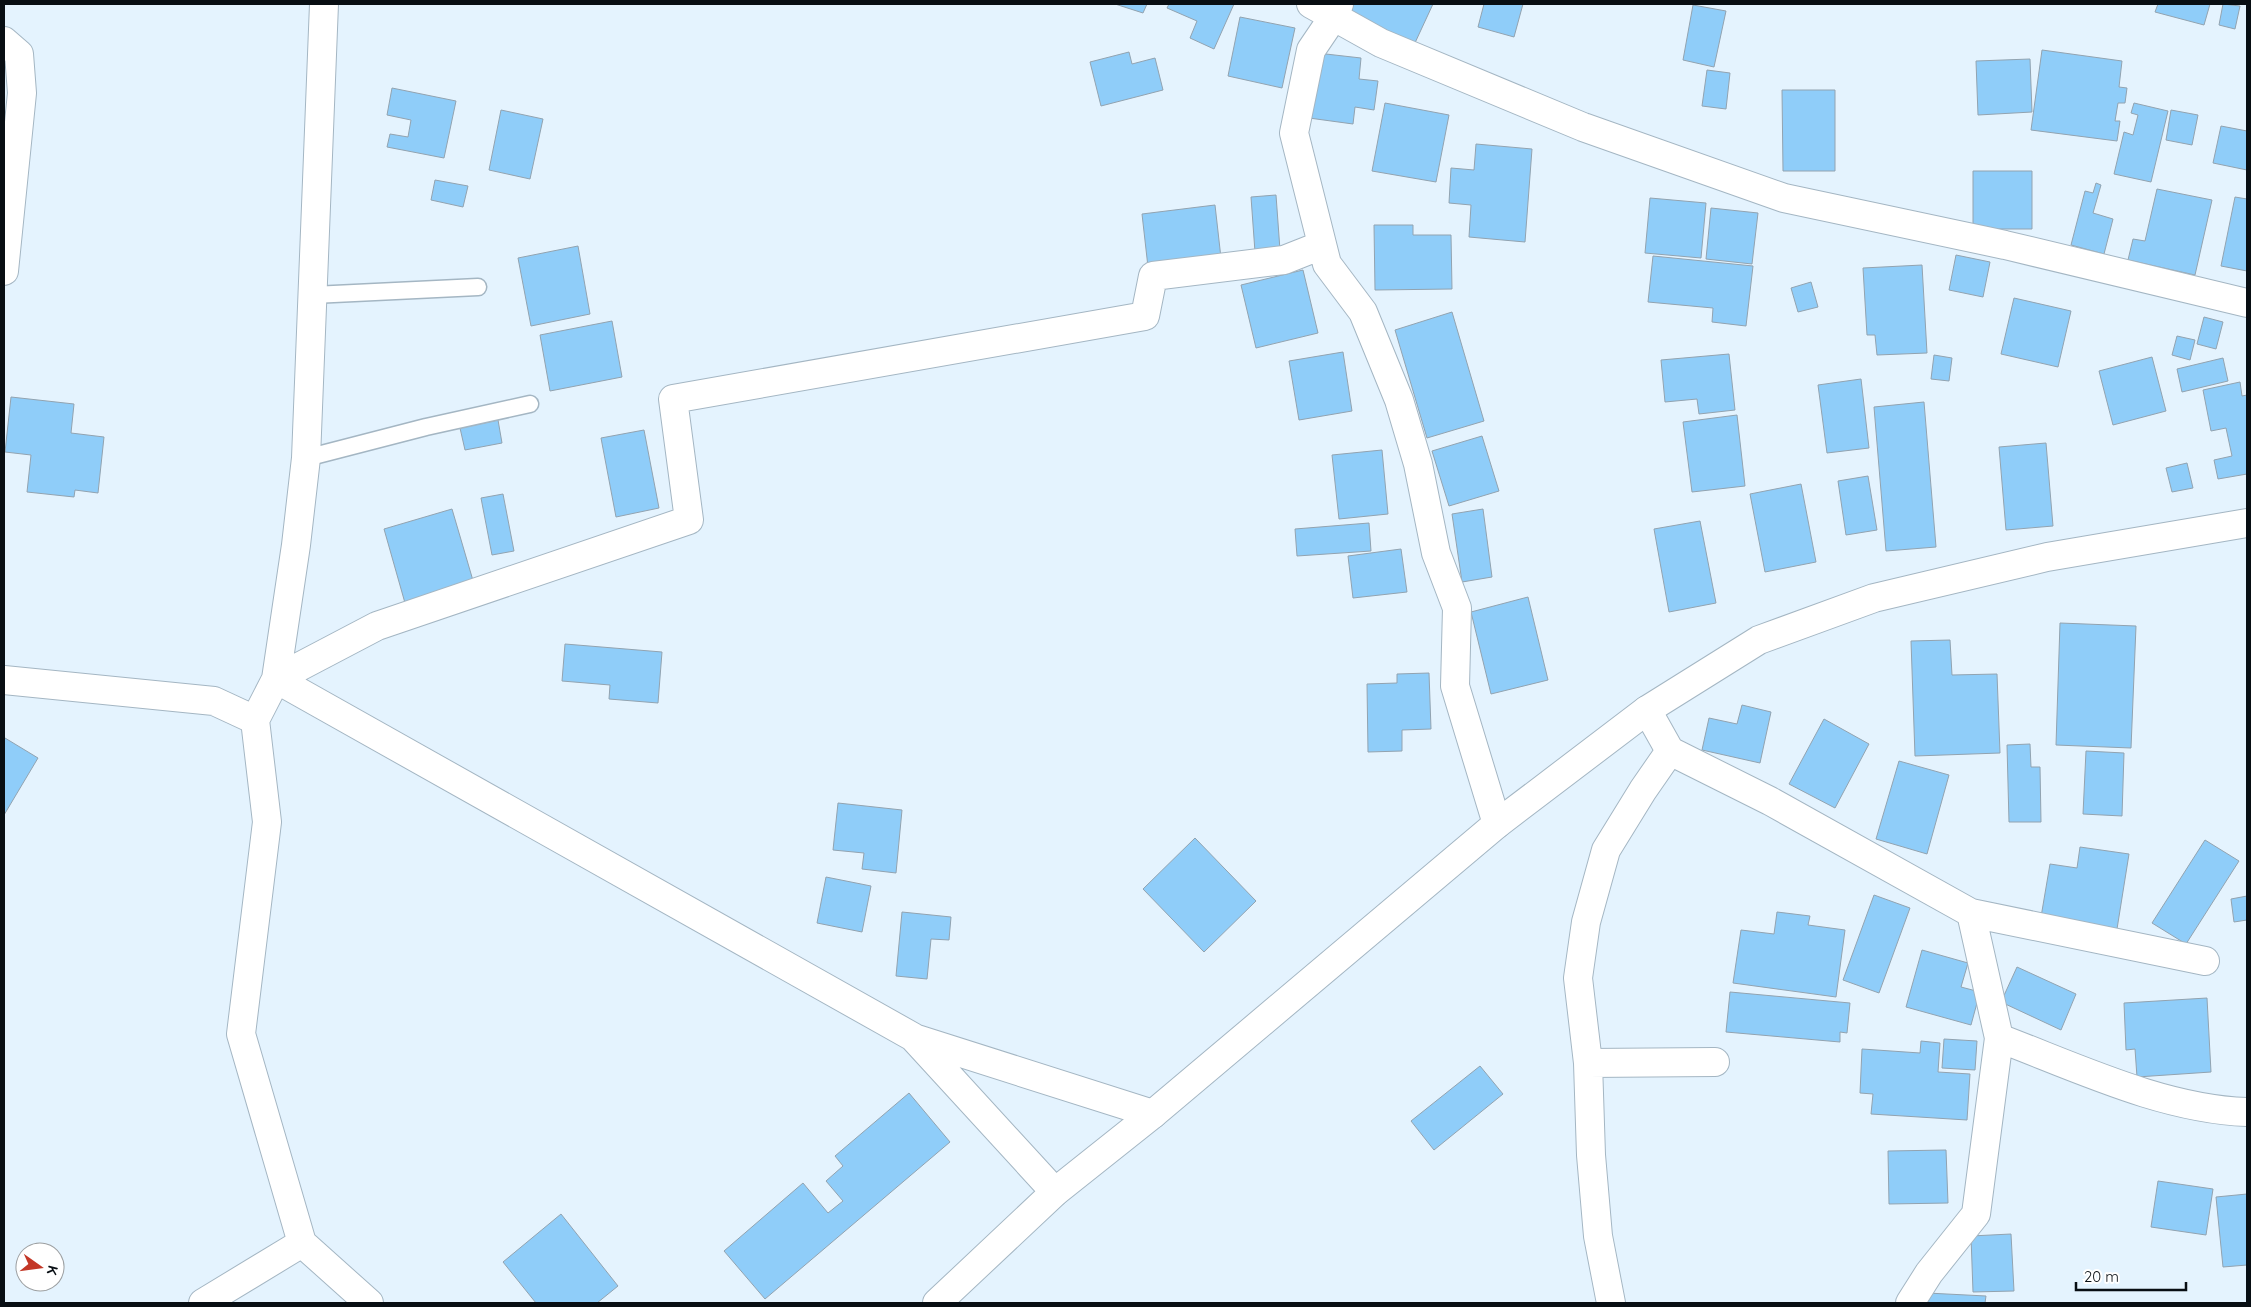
<svg xmlns="http://www.w3.org/2000/svg" width="2251" height="1307" font-family="Quicksand,sans-serif">
	<style>
		.building { fill: #8fcdf9; stroke: #92a3b0 }
		.lines { fill: none; stroke-linecap: round; stroke-linejoin: round }
		.lane-casing { stroke: #a4b6c3; stroke-width: 19 }
		.street-casing { stroke: #a4b6c3; stroke-width: 30 }
		.secondary-casing { stroke: #a4b6c3; stroke-width: 30 }
		.lane { stroke: #fff; stroke-width: 16 }
		.street { stroke: #fff; stroke-width: 28 }
		.secondary { stroke: #fff; stroke-width: 28 }
	</style>
	<rect width="100%" height="100%" fill="#e4f3fe"/>
	<path class="building" d="M1115,4H1147L1143,13Z
		M1169,4H1234L1214,49L1190,38L1197,21L1167,8Z
		M1351,4H1433L1414,45L1346,13Z
		M1484,4H1523L1514,37L1478,27Z
		M2158,4H2210L2204,25L2155,12Z
		M2223,4L2240,6L2235,29L2219,25Z
		M1693,5L1726,11L1714,67L1683,60Z
		M1240,17L1295,28L1282,88L1228,76Z
		M2042,50L2122,61L2119,87L2127,88L2125,103H2118L2115,121H2120L2117,141L2031,130Z
		M1129,52L1132,64L1155,58L1163,90L1101,106L1090,62Z
		M1317,53L1361,58L1359,79L1378,81L1374,110L1355,107L1353,124L1309,118Z
		M2030,59L2032,112L1978,115L1976,61Z
		M1707,70L1730,73L1726,109L1702,106Z
		M392,88L456,101L444,158L387,147L390,134L408,137L411,120L387,115Z
		M1782,90H1835V171H1783Z
		M1385,103L1449,115L1436,182L1372,171Z
		M2134,103L2168,111L2151,182L2114,174L2124,132L2133,135L2138,115L2131,113Z
		M501,110L543,119L530,179L489,170Z
		M2171,110L2198,115L2192,145L2166,140Z
		M2221,126L2247,131V170L2213,163Z
		M1476,144L1532,149L1525,242L1469,237L1471,205L1449,203L1451,168L1474,170Z
		M1973,171H2032V229H1973Z
		M435,180L468,186L463,207L431,200Z
		M2096,183L2101,185L2093,213L2113,219L2104,254L2071,245L2085,191L2093,193Z
		M2157,189L2212,200L2195,275L2128,260L2133,239L2145,241Z
		M1276,195L1280,250L1255,252L1251,197Z
		M2235,197L2247,199V271L2221,266Z
		M1650,198L1706,203L1701,258L1645,253Z
		M1215,205L1221,258L1148,267L1142,214Z
		M1711,208L1758,213L1752,264L1706,259Z
		M1374,225H1413V235H1451L1452,289L1375,290Z
		M578,246L590,314L531,326L518,258Z
		M1956,255L1990,262L1983,297L1949,290Z
		M1653,256L1753,266L1746,326L1712,322L1713,308L1648,302Z
		M1922,265L1927,353L1877,355L1875,335H1867L1863,268Z
		M1303,270L1318,333L1256,348L1241,285Z
		M1811,282L1818,307L1798,312L1791,288Z
		M2014,298L2071,311L2058,367L2001,354Z
		M1452,312L1484,421L1427,438L1395,330Z
		M2204,317L2223,322L2216,349L2197,344Z
		M612,321L622,377L550,391L540,335Z
		M2177,336L2195,340L2190,360L2172,355Z
		M1343,352L1352,411L1299,420L1289,361Z
		M1729,354L1735,410L1699,414L1697,399L1665,402L1661,360Z
		M1934,355L1952,358L1949,381L1931,379Z
		M2152,357L2166,411L2113,425L2099,371Z
		M2223,358L2228,381L2182,392L2177,369Z
		M1861,379L1869,448L1827,453L1818,385Z
		M2240,382L2242,396L2247,395V474L2218,479L2214,460L2232,456L2226,428L2211,431L2203,390Z
		M11,397L74,404L71,433L104,437L98,493L75,490L74,497L27,492L31,455L5,452Z
		M1924,402L1936,547L1886,551L1874,407Z
		M1737,415L1745,486L1692,492L1683,422Z
		M498,420L502,443L465,450L460,428Z
		M644,430L659,508L616,517L601,438Z
		M1482,436L1499,491L1449,506L1432,451Z
		M2046,443L2053,526L2006,530L1999,447Z
		M1382,450L1388,514L1339,519L1332,455Z
		M2187,463L2193,488L2172,492L2166,468Z
		M1868,476L1877,530L1846,535L1838,481Z
		M1801,484L1816,562L1765,572L1750,494Z
		M503,494L514,551L492,555L481,498Z
		M452,509L474,584L405,603L384,529Z
		M1483,509L1492,577L1462,582L1452,514Z
		M1700,521L1716,603L1669,612L1654,529Z
		M1369,523L1371,551L1297,556L1295,529Z
		M1401,549L1407,592L1353,598L1348,556Z
		M1528,597L1548,680L1491,694L1471,612Z
		M2060,623L2136,626L2131,748L2056,745Z
		M1950,640L1952,675L1997,674L2000,753L1915,756L1911,641Z
		M565,644L662,652L658,703L609,699L610,685L562,681Z
		M1429,673L1431,729L1402,730V751L1368,752L1367,684L1397,683V674Z
		M1742,705L1771,712L1760,763L1702,750L1709,718L1737,724Z
		M1824,719L1869,744L1835,808L1789,784Z
		M5,738L38,758L4,815V740Z
		M2030,744L2031,767H2040L2041,822H2009L2007,745Z
		M2086,751L2124,753L2122,816L2083,814Z
		M1899,761L1949,775L1927,854L1876,839Z
		M838,803L902,810L896,873L862,869L864,853L833,850Z
		M1195,838L1256,901L1204,952L1143,889Z
		M2205,840L2239,861L2186,944L2152,923Z
		M2080,847L2129,854L2117,929L2041,917L2050,864L2077,868Z
		M826,877L871,886L862,932L817,923Z
		M1874,895L1910,908L1879,993L1843,980Z
		M2247,896V920L2234,922L2231,899Z
		M902,912L951,917L949,940L931,939L927,979L896,976Z
		M1777,912L1810,916L1808,925L1845,930L1836,997L1733,983L1741,930L1774,934Z
		M1922,950L1968,963L1961,987L1980,992L1971,1025L1906,1007Z
		M2017,967L2076,994L2061,1030L2001,1002Z
		M1730,992L1850,1003L1847,1033L1840,1032V1042L1726,1032Z
		M2207,998L2211,1072L2137,1077L2135,1049L2126,1050L2124,1003Z
		M1944,1039L1977,1041L1975,1070L1942,1068Z
		M1921,1041L1940,1043L1938,1072L1970,1074L1967,1120L1871,1114L1873,1094L1860,1093L1862,1049L1920,1053Z
		M1480,1066L1503,1094L1434,1150L1411,1121Z
		M909,1093L950,1142L765,1299L724,1251L803,1183L828,1213L843,1201L826,1181L843,1166L835,1156Z
		M1946,1150L1948,1203L1889,1204L1888,1151Z
		M2158,1181L2213,1189L2206,1235L2151,1227Z
		M2247,1194V1265L2223,1267L2216,1197Z
		M561,1214L618,1286L597,1303H536L503,1262Z
		M2011,1234L2014,1291L1973,1292L1971,1236Z
		M1927,1293L1986,1296L1985,1303H1926Z"/>
	<g class="lines">
		<defs>
			<path id="lane" d="M313,295L478,287
				M306,458L426,427L530,404"/>
			<path id="street" d="M1339,4L1334,16L1311,50L1294,133L1327,264L1363,312L1399,400L1418,464L1436,553L1457,608L1455,686L1497,824
				M4,41L19,54L22,93L4,271
				M276,679L377,626L689,520L673,399L1145,316L1153,276L1284,260L1322,245
				M276,679L913,1037L1055,1192
				M4,680L214,701L255,720L267,822L241,1034L302,1243L369,1303
				M255,720L276,679L296,545L306,458L324,4
				M1670,751L1770,801L1971,913L2205,961
				M914,1038L1153,1114
				M1999,1038C2078,1068 2163,1109 2247,1112
				M1588,1063L1715,1062
				M203,1303L302,1243
				M1611,1303L1598,1236L1591,1155L1588,1063L1578,978L1586,922L1606,850L1643,790L1670,751L1647,710
				M1910,1303L1929,1273L1976,1214L1999,1038L1971,913"/>
			<path id="secondary" d="M1311,4L1381,43L1583,127L1784,198L2005,245L2247,303
				M937,1303L1055,1192L1153,1114L1497,824L1647,710L1759,640L1874,598L2047,557L2247,523"/>
		</defs>
		<use href="#lane" class="lane-casing"/>
		<use href="#street" class="street-casing"/>
		<use href="#secondary" class="secondary-casing"/>
		<use href="#lane" class="lane"/>
		<use href="#street" class="street"/>
		<use href="#secondary" class="secondary"/>
	</g>
	<rect width="2251" height="1307" fill="none" stroke="#080e13" stroke-width="10"/>
	<g transform="translate(40 1267) rotate(104)"><circle r="24" fill="#ffffff" stroke="#9c9fa1"/>
	<path d="M0-4L9 19L0 12L-9 19Z" fill="#c33727"/>
	<text y="-8" font-size="14" font-weight="bold" text-anchor="middle" fill="#080e13">K</text>
	</g>
	<path d="M2076 1282v8h110v-8" fill="none" stroke="#080e13" stroke-width="2.5"/>
	<text x="2084" y="1282" font-size="15" fill="#080e13" stroke="#ffffff" stroke-width="4" paint-order="stroke">20 m</text>
</svg>
